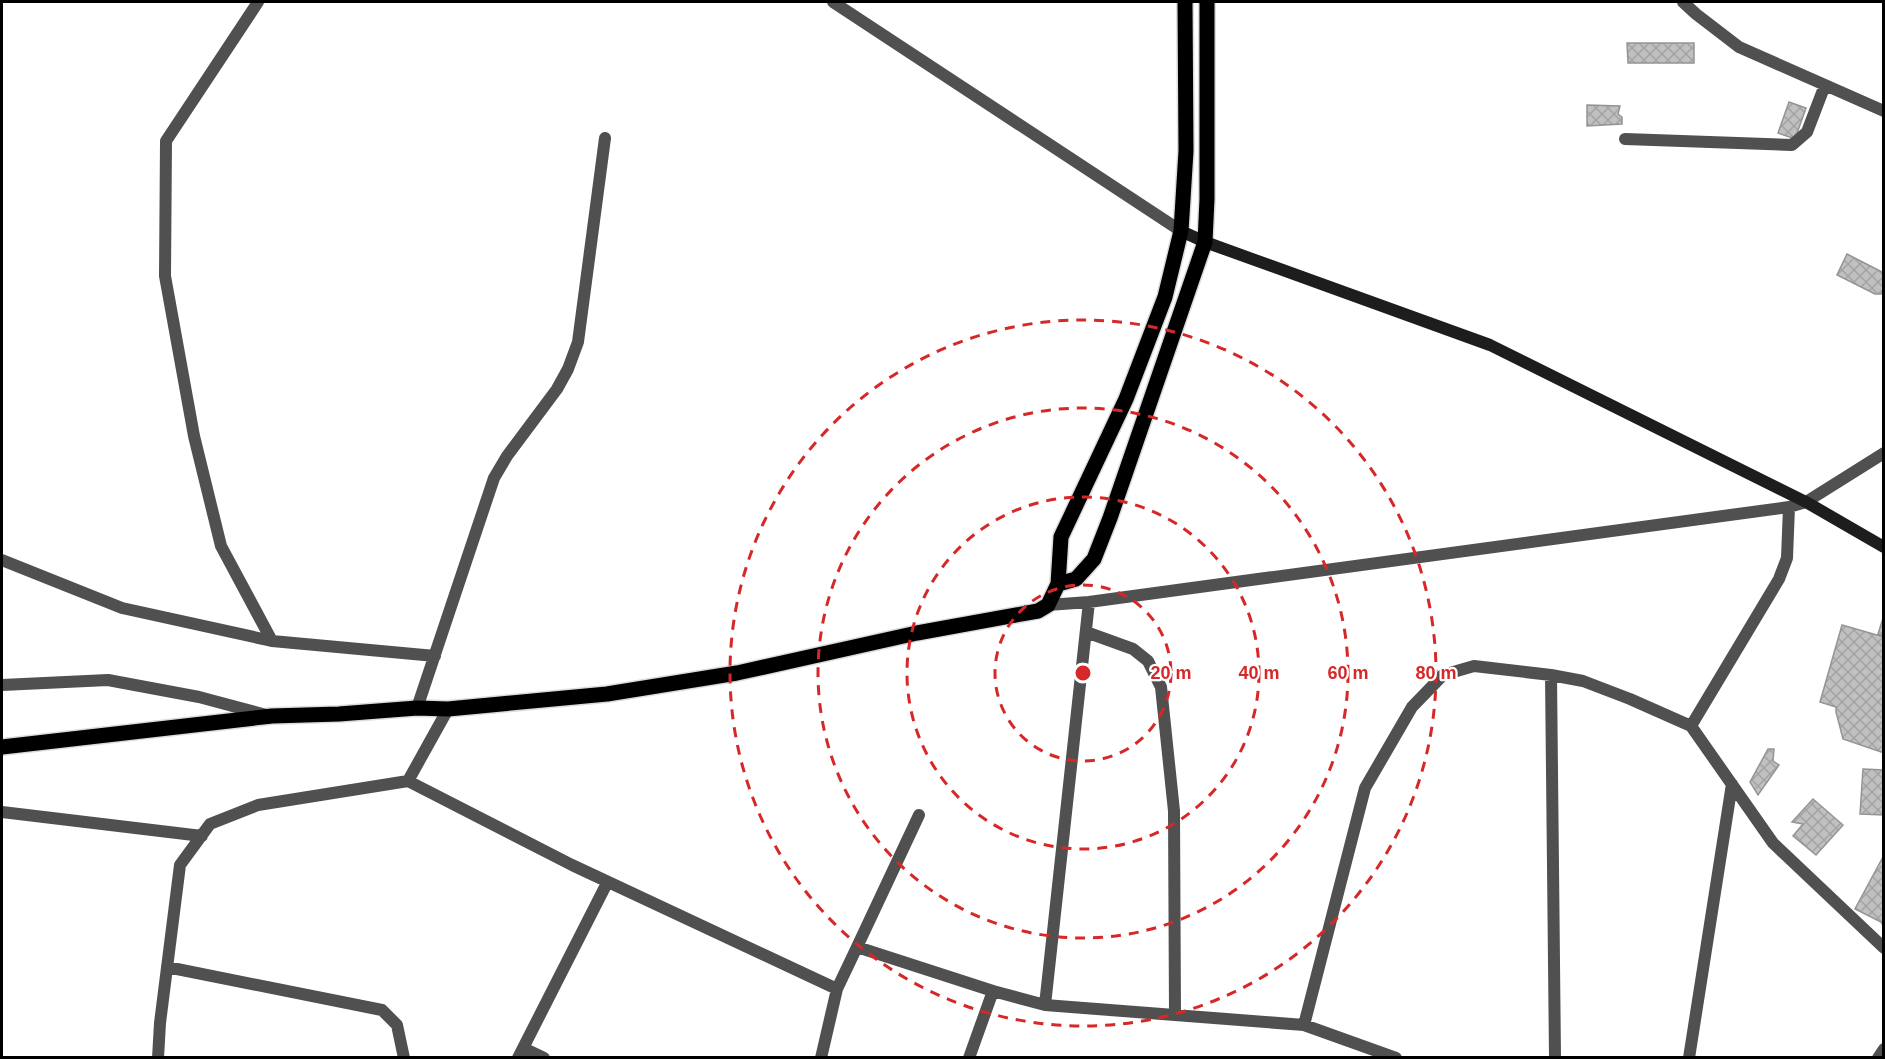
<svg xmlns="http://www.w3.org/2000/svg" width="1885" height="1059" font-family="Helvetica,sans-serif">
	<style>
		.building { fill: url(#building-cross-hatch); stroke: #949494; stroke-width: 1.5 }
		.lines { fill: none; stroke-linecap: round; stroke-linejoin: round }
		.primary-casing { stroke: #dbdbdb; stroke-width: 18 }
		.lane { stroke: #505050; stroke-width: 12 }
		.street { stroke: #505050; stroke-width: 12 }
		.secondary { stroke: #1d1d1d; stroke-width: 12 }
		.primary { stroke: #000; stroke-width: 15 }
		.ring { fill: none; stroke: #d62828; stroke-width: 3; stroke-dasharray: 10 8 }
		.centre { fill: #d62828; stroke: #fff; stroke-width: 3 }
		.ring-label { font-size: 18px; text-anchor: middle; font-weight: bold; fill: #d62828; stroke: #fff; stroke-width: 4.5; stroke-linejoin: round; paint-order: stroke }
	</style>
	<defs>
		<pattern id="building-cross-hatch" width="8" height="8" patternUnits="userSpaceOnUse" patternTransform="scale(1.5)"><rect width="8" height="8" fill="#c0c0c0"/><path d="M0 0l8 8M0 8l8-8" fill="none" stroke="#a3a3a3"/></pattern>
	</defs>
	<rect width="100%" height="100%" fill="#fff"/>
	<path class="building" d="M1627,43H1694V63H1628Z
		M1789,102L1806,108L1795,139L1778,133Z
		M1587,105L1620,106L1618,114L1622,117V124L1587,126Z
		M1847,254L1884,273V290L1881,294H1875L1837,275Z
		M1884,615V636L1878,634Z
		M1842,625L1884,637V753L1843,739L1836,712V707L1820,702Z
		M1768,749H1774L1773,761L1779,765L1758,795L1750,782Z
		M1863,769L1884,770V815L1860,814Z
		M1813,799L1843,825L1816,855L1793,836L1803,824L1792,822Z
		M1884,855V927L1881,922L1855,909Z"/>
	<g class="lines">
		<defs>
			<path id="primary" d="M1058,584L1076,579L1094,559L1110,518L1205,242L1207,199V2
				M2,747L272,716L339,714L417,708L448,709L607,694L737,673L917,633L1038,611L1048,605L1058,584L1061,537L1126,399L1165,297L1181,231L1186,151L1185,2"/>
		</defs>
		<use href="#primary" class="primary-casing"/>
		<path class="lane" d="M2,560L122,608L272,641"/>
		<path class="street" d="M258,2L166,141L165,276L194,436L221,546L272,641L435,656
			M833,2L1181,231
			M1683,2L1696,14L1739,47L1884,111
			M1625,139L1792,145L1807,132L1825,85
			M1789,507L1787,558L1779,579L1691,726L1773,843L1884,948
			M1089,602L1045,1005L1304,1025L1396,1058
			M1048,605L1089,602L1789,507L1806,502L1884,453
			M1086,632L1133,649L1148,661L1161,687L1174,811L1175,1015
			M1551,675L1555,1058
			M2,685L108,680L199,697L266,715
			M417,708L494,478L507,456L557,389L568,369L578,342L605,138
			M448,709L408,781L572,865L837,989L857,947L993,991L1045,1005
			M2,812L202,836
			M857,947L919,815
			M167,967L382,1010L397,1025L404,1058
			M1304,1025L1365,788L1412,707L1443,675L1474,666L1551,675L1583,681L1630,699L1691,726
			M523,1048L544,1058
			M158,1058L160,1023L180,865L210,824L258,805L408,781
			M518,1058L607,883
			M821,1058L837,989
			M969,1058L993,991
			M1689,1058L1732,784
			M1878,1058L1884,1049"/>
		<path class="secondary" d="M1181,231L1205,242L1490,345L1806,502L1884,547"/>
		<use href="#primary" class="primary"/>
	</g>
	<g class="ring">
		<circle cx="1083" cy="673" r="88"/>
		<circle cx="1083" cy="673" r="176"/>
		<circle cx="1083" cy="673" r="265"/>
		<circle cx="1083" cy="673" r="353"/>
	</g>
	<circle cx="1083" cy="673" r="9" class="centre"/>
	<g class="ring-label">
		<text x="1171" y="679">20 m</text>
		<text x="1259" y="679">40 m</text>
		<text x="1348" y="679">60 m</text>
		<text x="1436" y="679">80 m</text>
	</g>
	<rect width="1885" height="1059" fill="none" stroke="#000000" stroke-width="6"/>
</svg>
